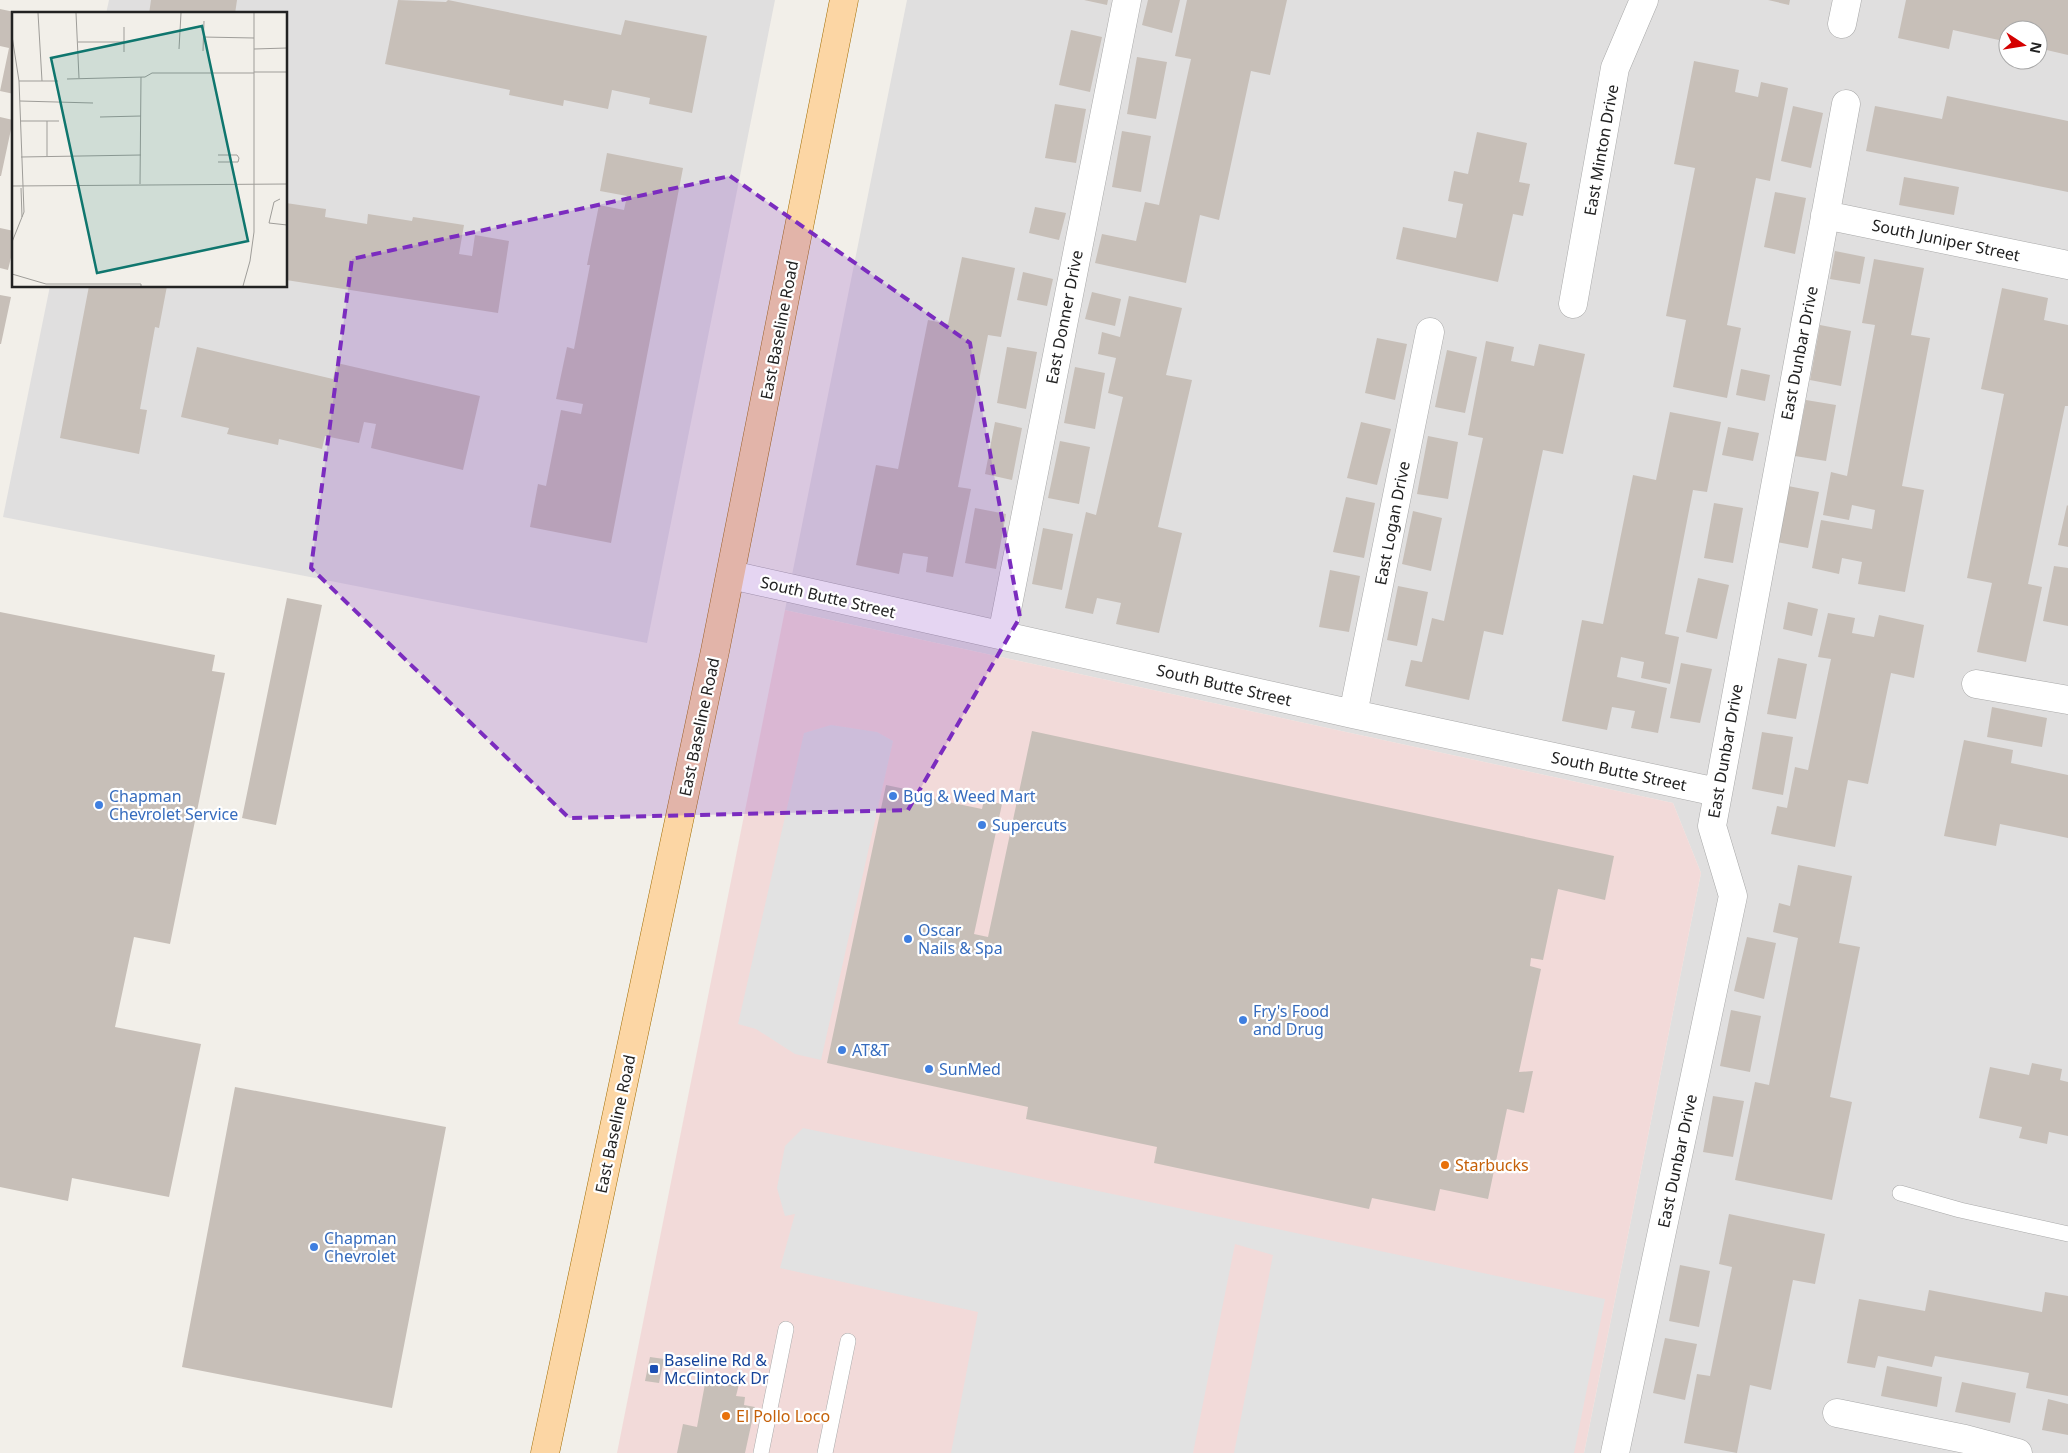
<svg xmlns="http://www.w3.org/2000/svg" width="2068" height="1453" font-family="'Noto Sans',sans-serif">
	<style>
		.residential { fill: #e0dfdf; fill-rule: evenodd }
		.commercial { fill: #f2dad9 }
		.parking { fill: #e2e2e2 }
		.building { fill: #c7bfb8 }
		.lines { fill: none; stroke-linecap: round; stroke-linejoin: round }
		.lane-casing { stroke: #a9a9a9; stroke-width: 16 }
		.street-casing { stroke: #a9a9a9; stroke-width: 29 }
		.primary-casing { stroke: #a06b00; stroke-width: 29 }
		.lane { stroke: #fff; stroke-width: 15 }
		.street { stroke: #fff; stroke-width: 28 }
		.primary { stroke: #fcd6a4; stroke-width: 28 }
		.marked { fill: #7b2cbf; fill-opacity: 0.2; stroke: #7b2cbf; stroke-width: 4; stroke-dasharray: 10 6; stroke-linejoin: round }
		.shop-dot { fill: #3f7fe0; stroke: #fff; stroke-width: 2 }
		.food-dot { fill: #e8710a; stroke: #fff; stroke-width: 2 }
		.transit-dot { fill: #1a4fb4; stroke: #fff; stroke-width: 2 }
		.labels { text-anchor: middle; dominant-baseline: central; stroke-width: 4.5; stroke-linejoin: round; paint-order: stroke }
		.street-label { font-size: 16px; fill: #222; stroke: #fff }
		.shop-label { font-size: 16px; fill: #366cbe; stroke: #fff; text-anchor: start }
		.food-label { font-size: 16px; fill: #c56008; stroke: #fff; text-anchor: start }
		.transit-label { font-size: 16px; fill: #164399; stroke: #fff; text-anchor: start }
		.inset-road { fill: none; stroke: #9f9d99; stroke-width: 1 }
		.view { fill: #0f766e; fill-opacity: 0.15; stroke: #0f766e; stroke-width: 2.5 }
		.inset-edge { fill: none; stroke: #222; stroke-width: 2.5 }
	</style>
	<rect width="100%" height="100%" fill="#f2efe9"/>
	<path class="residential" d="M109,0H775L647,643L3,517L50,286H286V14H106Z
		M907,0H2068V1453H1584L1701,873L1673,803L785,610ZM2008,30H2038V60H2008Z"/>
	<path class="commercial" d="M785,610L1673,803L1701,873L1584,1453H617Z"/>
	<path class="parking" d="M831,725L877,732L893,741L821,1060L795,1054L756,1029L738,1024L804,733Z
		M803,1128L1605,1299L1574,1453H1234L1273,1255L1235,1244L1193,1453H951L978,1312L780,1268L795,1214L785,1216L777,1188L785,1146Z"/>
	<path class="building" d="M151,0H237L235,14H149Z
		M398,0L446,2L448,0L621,35L625,20L707,36L692,113L649,104L650,98L612,90L608,109L564,100L563,106L509,95L510,90L385,64Z
		M1084,0H1108L1107,5Z
		M1148,0H1180L1172,33L1142,25Z
		M1187,0H1287L1270,75L1251,71L1219,220L1200,215L1186,283L1095,263L1102,234L1136,241L1145,202L1159,205L1191,59L1175,56Z
		M1768,0H1790L1789,5Z
		M1906,0H2068V55L2038,48V30H2008V42L1953,30L1949,49L1898,38Z
		M0,9L19,13L14,14V94L0,91L9,48L0,46Z
		M1071,30L1102,37L1090,92L1059,85Z
		M1137,57L1167,62L1156,119L1127,114Z
		M1694,61L1739,70L1735,92L1758,97L1761,82L1788,88L1770,181L1756,178L1727,325L1741,328L1727,398L1673,387L1686,320L1666,316L1695,168L1674,164Z
		M1947,96L2068,121V192L1866,151L1875,106L1942,119Z
		M1055,104L1086,109L1076,163L1045,158Z
		M1793,106L1823,113L1811,168L1781,161Z
		M0,117L13,120L1,176H0Z
		M1122,131L1151,136L1141,192L1112,187Z
		M1477,132L1527,143L1519,182L1530,184L1523,216L1513,214L1498,282L1396,259L1403,227L1456,238L1463,204L1448,201L1454,171L1468,174Z
		M607,153L683,168L611,543L530,527L538,484L546,486L561,410L581,414L583,404L556,399L567,347L574,349L590,265H587L599,205L624,210L627,196L600,191Z
		M1904,177L1959,187L1954,215L1899,205Z
		M1775,192L1806,198L1795,254L1764,247Z
		M286,203L326,209L325,217L367,224L368,214L412,221L413,217L464,225L459,254L472,256L475,235L509,241L498,313L286,280Z
		M1035,207L1066,213L1059,240L1029,233Z
		M0,228L14,231V245L8,270L0,268Z
		M1835,251L1865,257L1860,284L1830,279Z
		M962,257L1015,268L1001,337L988,335L958,487L971,489L953,577L926,572L928,557L903,553L899,574L856,565L876,465L898,469L928,320L948,324Z
		M1874,259L1924,268L1911,335L1930,338L1902,486L1924,490L1905,592L1858,584L1862,562L1842,558L1839,574L1812,568L1821,520L1872,529L1875,510L1852,505L1849,520L1823,515L1831,472L1847,476L1875,325L1862,323Z
		M1023,272L1053,279L1047,306L1017,300Z
		M89,286H167L159,328L155,327L140,409L147,410L139,454L60,438Z
		M2002,288L2048,298L2044,320L2068,325V406H2065L2028,584L2042,587L2026,662L1977,652L1992,583L1967,578L2004,394L1981,389Z
		M1092,292L1121,299L1115,326L1085,319Z
		M0,295L11,297L1,344H0Z
		M1129,296L1182,308L1166,375L1192,380L1158,527L1182,533L1159,633L1116,624L1121,603L1097,598L1093,614L1065,608L1086,512L1096,515L1123,397L1108,393L1116,358L1098,354L1102,332L1120,337Z
		M1820,325L1851,331L1841,386L1810,380Z
		M1377,338L1407,344L1395,400L1365,393Z
		M1486,341L1514,347L1511,361L1534,366L1539,344L1585,354L1563,454L1543,450L1503,635L1484,631L1469,700L1405,686L1411,660L1422,662L1432,618L1444,621L1483,438L1468,435Z
		M197,347L333,379L337,363L480,396L463,470L371,448L376,424L364,422L359,443L325,436L322,449L279,439L278,445L227,434L229,428L181,417Z
		M1007,347L1037,352L1026,409L997,403Z
		M1447,350L1477,357L1465,413L1435,407Z
		M1075,367L1105,373L1095,429L1064,423Z
		M1741,369L1770,375L1765,401L1736,395Z
		M1806,400L1836,405L1826,461L1795,456Z
		M1670,412L1721,422L1707,492L1693,490L1665,634L1679,637L1670,684L1641,678L1644,662L1621,657L1617,677L1667,688L1658,733L1631,728L1635,711L1612,707L1607,730L1562,721L1582,620L1603,624L1633,475L1656,480Z
		M995,422L1022,428L1012,480L985,474Z
		M1361,422L1391,429L1377,485L1347,478Z
		M1728,427L1759,433L1753,461L1722,455Z
		M1428,436L1458,442L1448,499L1417,494Z
		M1060,441L1090,447L1079,504L1048,498Z
		M1788,486L1819,492L1808,548L1777,542Z
		M1346,497L1375,503L1364,558L1333,552Z
		M1714,503L1743,508L1733,563L1704,558Z
		M2067,505L2068,506V547L2058,545Z
		M975,508L1006,514L996,569L965,563Z
		M1413,511L1442,518L1431,571L1402,564Z
		M1043,528L1073,534L1062,590L1032,584Z
		M2054,566L2068,568V626L2043,621Z
		M1330,570L1360,576L1349,632L1319,627Z
		M1698,578L1729,585L1717,639L1686,632Z
		M1398,586L1428,592L1417,646L1387,640Z
		M287,598L322,605L276,825L242,818Z
		M1788,602L1818,609L1812,636L1783,629Z
		M0,612L215,655L212,671L225,673L170,944L134,937L115,1027L201,1044L169,1197L72,1178L68,1201L0,1187Z
		M1828,613L1855,618L1852,633L1874,637L1879,615L1924,625L1914,678L1891,673L1868,784L1848,780L1835,847L1771,834L1777,806L1787,808L1795,767L1808,770L1831,659L1818,657Z
		M1778,658L1807,664L1796,719L1767,714Z
		M1681,663L1712,669L1700,723L1670,718Z
		M1992,707L2047,718L2042,747L1987,737Z
		M1032,731L1614,856L1605,900L1558,889L1543,960L1531,958L1530,966L1541,969L1519,1072L1533,1071L1524,1113L1507,1109L1488,1199L1440,1189L1435,1211L1372,1198L1369,1209L1154,1163L1157,1147L1026,1119L1028,1107L827,1063L886,785L929,794V798L982,809L984,800L1002,804L974,934L988,937Z
		M1762,732L1793,737L1783,795L1752,789Z
		M1964,740L2013,750L2011,763L2068,775V838L2000,824L1996,846L1944,836Z
		M1798,865L1852,876L1839,943L1860,947L1830,1097L1852,1102L1832,1200L1735,1180L1755,1082L1769,1085L1798,938L1773,932L1779,903L1790,906Z
		M1747,937L1776,943L1764,999L1734,991Z
		M1731,1010L1761,1016L1750,1072L1720,1066Z
		M2032,1063L2062,1069L2060,1080L2068,1082V1136L2049,1132L2047,1144L2019,1138L2022,1127L1979,1118L1990,1067L2029,1075Z
		M235,1087L446,1127L392,1408L182,1367Z
		M1713,1096L1744,1101L1733,1157L1703,1152Z
		M1729,1214L1825,1234L1815,1284L1793,1280L1771,1390L1750,1385L1737,1453L1684,1443L1697,1374L1710,1376L1732,1267L1719,1264Z
		M1680,1265L1710,1271L1699,1327L1669,1321Z
		M1929,1290L2042,1312L2045,1292L2068,1296V1396L2026,1388L2029,1373L1935,1356L1932,1367L1878,1356L1875,1368L1847,1363L1859,1299L1925,1311Z
		M1665,1338L1697,1344L1685,1400L1653,1393Z
		M650,1357L664,1359L659,1383L645,1381Z
		M1887,1366L1942,1377L1937,1407L1881,1396Z
		M707,1373L740,1380L736,1396L745,1397L744,1405L755,1407L745,1453H677L683,1424L697,1427Z
		M1962,1382L2016,1393L2010,1423L1955,1412Z
		M2048,1399L2068,1404V1435L2042,1430Z"/>
	<g class="lines">
		<defs>
			<path id="lane" d="M1900,1193L1960,1210L2068,1234
				M761,1453L786,1329
				M825,1453L848,1341"/>
			<path id="street" d="M1842,24L1847,0
				M1825,215L2068,265
				M1573,304L1615,68L1644,0
				M731,575L1353,714L1717,792
				M1002,635L1127,0
				M1976,684L2068,700
				M1353,714L1430,332
				M1837,1413L1965,1439L2018,1453
				M1615,1453L1733,896L1712,826L1846,104"/>
			<path id="primary" d="M545,1453L715,651L844,0"/>
		</defs>
		<use href="#lane" class="lane-casing"/>
		<use href="#street" class="street-casing"/>
		<use href="#primary" class="primary-casing"/>
		<use href="#lane" class="lane"/>
		<use href="#street" class="street"/>
		<use href="#primary" class="primary"/>
	</g>
	<path class="marked" d="M730,176L970,343L1020,617L908,810L569,818L311,568L352,259Z"/>
	<g class="shop-dot">
		<circle cx="893" cy="796" r="5"/>
		<circle cx="99" cy="805" r="5"/>
		<circle cx="982" cy="825" r="5"/>
		<circle cx="908" cy="939" r="5"/>
		<circle cx="1243" cy="1020" r="5"/>
		<circle cx="842" cy="1050" r="5"/>
		<circle cx="929" cy="1069" r="5"/>
		<circle cx="314" cy="1247" r="5"/>
	</g>
	<g class="food-dot">
		<circle cx="1445" cy="1165" r="5"/>
		<circle cx="726" cy="1416" r="5"/>
	</g>
	<rect class="transit-dot" x="649" y="1364" width="10" height="10" rx="2.5"/>
	<g class="labels">
		<g class="street-label">
			<text transform="translate(1601 150) rotate(-80)">East Minton Drive</text>
			<text transform="translate(1946 240) rotate(12)">South Juniper Street</text>
			<text transform="translate(1064 317) rotate(-79)">East Donner Drive</text>
			<text transform="translate(779 330) rotate(-79)">East Baseline Road</text>
			<text transform="translate(1799 353) rotate(-79)">East Dunbar Drive</text>
			<text transform="translate(1392 523) rotate(-79)">East Logan Drive</text>
			<text transform="translate(828 597) rotate(13)">South Butte Street</text>
			<text transform="translate(1224 685) rotate(13)">South Butte Street</text>
			<text transform="translate(699 727) rotate(-78)">East Baseline Road</text>
			<text transform="translate(1725 751) rotate(-80)">East Dunbar Drive</text>
			<text transform="translate(1619 771) rotate(12)">South Butte Street</text>
			<text transform="translate(615 1124) rotate(-78)">East Baseline Road</text>
			<text transform="translate(1677 1161) rotate(-78)">East Dunbar Drive</text>
		</g>
		<g class="shop-label">
			<text x="109" y="796">Chapman<tspan x="109" dy="18">Chevrolet Service</tspan></text>
			<text x="903" y="796">Bug &amp; Weed Mart</text>
			<text x="992" y="825">Supercuts</text>
			<text x="918" y="930">Oscar<tspan x="918" dy="18">Nails &amp; Spa</tspan></text>
			<text x="1253" y="1011">Fry's Food<tspan x="1253" dy="18">and Drug</tspan></text>
			<text x="852" y="1050">AT&amp;T</text>
			<text x="939" y="1069">SunMed</text>
			<text x="324" y="1238">Chapman<tspan x="324" dy="18">Chevrolet</tspan></text>
		</g>
		<g class="food-label">
			<text x="1455" y="1165">Starbucks</text>
			<text x="736" y="1416">El Pollo Loco</text>
		</g>
		<g class="transit-label">
			<text x="664" y="1360">Baseline Rd &amp;<tspan x="664" dy="18">McClintock Dr</tspan></text>
		</g>
	</g>
	<g transform="translate(12 12)">
		<rect width="275" height="275" fill="#f2efe9"/>
		<path class="inset-road" d="M26,1L30,69M64,1L67,66M112,15V40M0,24L7,69L12,200L0,230M191,25L242,26M66,30H112M167,37L169,1M242,37L275,36M191,39L192,9M242,60H275M55,67L133,65L140,61H242M7,69H46M8,89L81,91M88,105L129,104M8,109H47M35,109V144M206,143H225L227,146L226,150H206M9,145L129,143M128,172L129,65M0,174L275,172M9,176L10,205M268,187L262,190L257,211L275,213M0,262L34,272H129V274M231,274L238,249L242,220V1"/>
		<path class="view" d="M190,14L236,229L85,261L39,46Z"/>
		<rect width="275" height="275" class="inset-edge"/>
	</g>
	<g transform="translate(2023 45) rotate(102)"><circle r="24" fill="#ffffff" stroke="#a7a7a7"/>
	<path d="M0-4L9 19L0 12L-9 19Z" fill="#d40000"/>
	<text y="-8" font-size="14" font-weight="bold" text-anchor="middle" fill="#222222">N</text>
	</g>
</svg>
